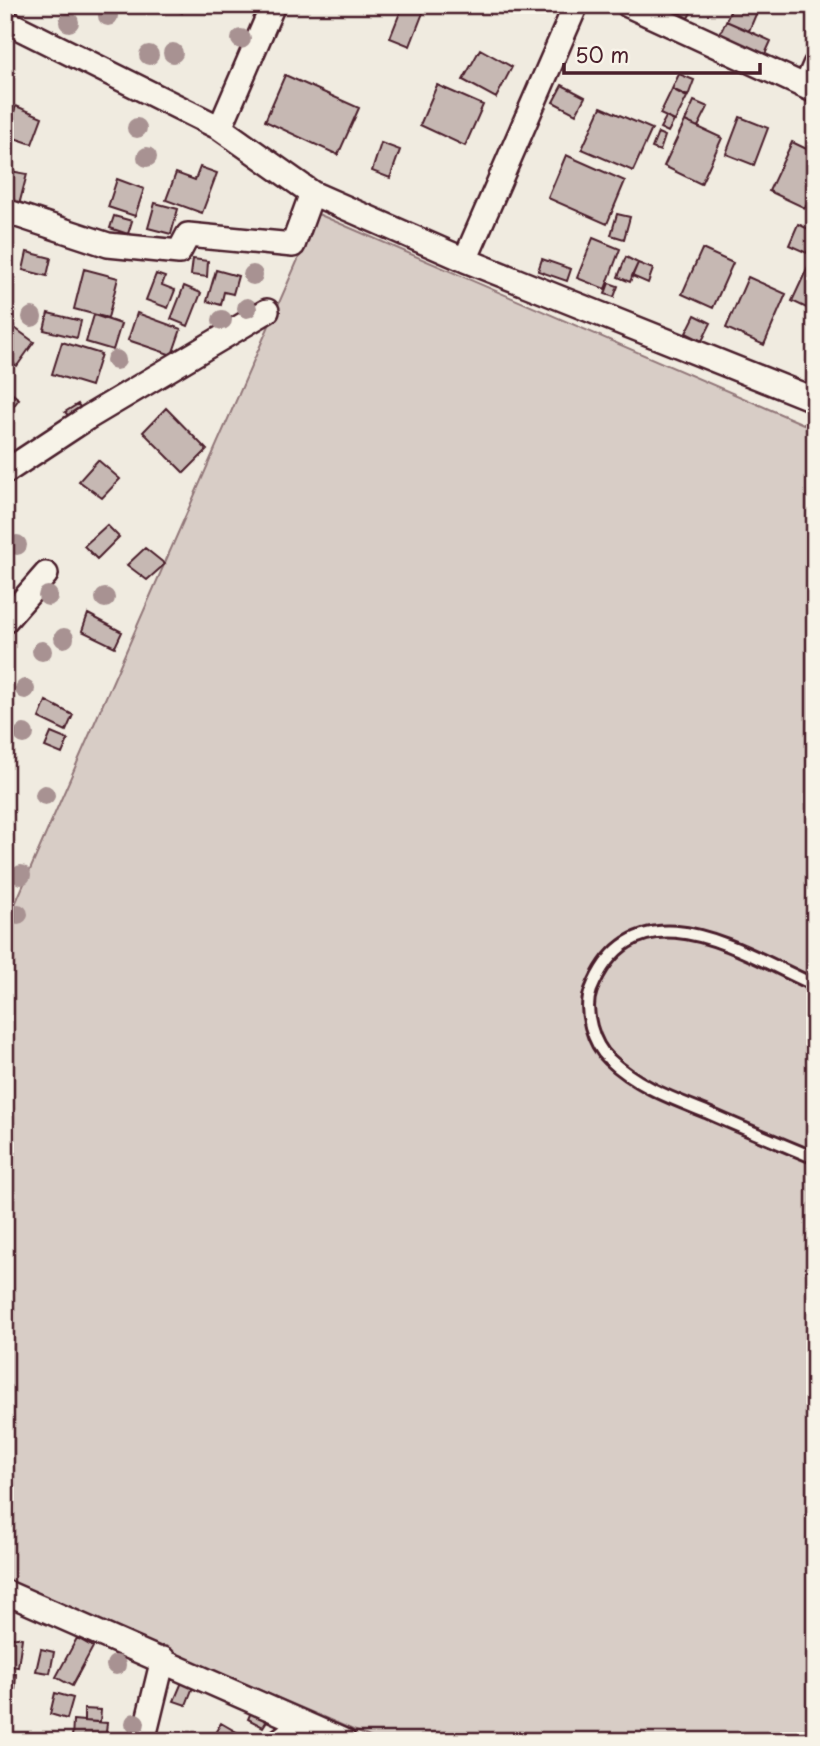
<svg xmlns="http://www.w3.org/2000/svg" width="820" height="1746" font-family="'Playpen Sans',sans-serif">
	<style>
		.green { fill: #d8cdc6; stroke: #917678; stroke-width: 2 }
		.building { fill: #c6b8b3; stroke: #4a1f2b; stroke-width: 2 }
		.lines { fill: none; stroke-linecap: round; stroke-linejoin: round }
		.lane-casing { stroke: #4a1f2b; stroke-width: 16 }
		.street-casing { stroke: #4a1f2b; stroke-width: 28 }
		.lane { stroke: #f7f3e8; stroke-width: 10 }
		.street { stroke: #f7f3e8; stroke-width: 23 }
		.tree { fill: #a89292 }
	</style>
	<rect width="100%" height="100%" fill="#f0ebe0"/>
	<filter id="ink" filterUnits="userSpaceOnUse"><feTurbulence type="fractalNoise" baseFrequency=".0143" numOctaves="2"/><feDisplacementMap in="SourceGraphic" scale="14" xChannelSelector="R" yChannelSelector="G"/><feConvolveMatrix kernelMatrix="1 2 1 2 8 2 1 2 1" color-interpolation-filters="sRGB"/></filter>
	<g filter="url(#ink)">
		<path class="green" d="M318,214L815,429V1741H379L5,1581V927Z"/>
		<path class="building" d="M165,5H185L182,13Z
			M403,5H426L410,46L390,38Z
			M666,5H695L688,18Z
			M733,5L759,7L749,31L726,21Z
			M726,21L771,41L762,61L717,40Z
			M480,49L512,67L496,98L463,80Z
			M679,74L694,80L688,96L672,89Z
			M285,75L359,108L338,155L265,121Z
			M437,85L483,105L465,146L420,125Z
			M562,85L585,97L576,114L553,102Z
			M672,89L687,97L675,121L660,114Z
			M694,101L708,107L698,127L685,121Z
			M16,106L42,117L32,144L5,135Z
			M601,107L652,129L633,171L582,149Z
			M666,117L674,121L668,132L660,128Z
			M740,117L768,128L754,165L726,154Z
			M685,121L722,138L701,184L664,166Z
			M658,133L665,136L660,151L652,148Z
			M792,142L815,153V187L805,208L769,191Z
			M381,143L400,150L390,178L372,171Z
			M566,155L625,181L607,224L548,198Z
			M200,167L217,173L202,213L166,200L176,173L195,180Z
			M5,170L27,174L19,205L5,198Z
			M117,179L144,189L135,216L108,207Z
			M155,203L178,209L171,234L148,228Z
			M617,214L630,217L624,239L611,235Z
			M114,216L132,221L128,234L110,228Z
			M798,224L815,232L807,253L789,245Z
			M593,238L620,249L605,289L577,278Z
			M702,249L733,263L713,308L682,294Z
			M27,252L51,258L47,276L23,270Z
			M626,257L638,263L630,282L618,277Z
			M812,258L815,260V312L792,301Z
			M193,259L208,261L207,277L191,275Z
			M542,259L571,269L567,281L538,271Z
			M638,263L653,269L648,283L632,276Z
			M84,269L118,278L108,318L74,309Z
			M216,270L238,276L233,294L224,292L221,305L207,301Z
			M156,274L165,277L162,285L175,290L168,308L146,300Z
			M748,277L786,294L764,345L726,328Z
			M609,283L618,286L614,297L605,294Z
			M184,286L201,293L188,326L171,319Z
			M48,313L81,321L77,338L44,330Z
			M137,313L181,329L172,355L128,340Z
			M94,315L121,324L113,350L86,342Z
			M695,315L711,323L702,341L686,333Z
			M5,321L34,342L17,366L5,358Z
			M62,342L101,354L91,386L52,374Z
			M5,388L19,399L5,417Z
			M78,404L84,414L73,421L65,412Z
			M166,408L207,450L184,473L143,432Z
			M98,460L120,479L102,498L79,481Z
			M107,525L119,537L97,559L84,546Z
			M145,548L165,564L147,580L127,565Z
			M88,614L122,632L115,647L82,631Z
			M46,701L73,715L66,731L39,718Z
			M51,733L68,740L62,754L45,747Z
			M5,1636L22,1638L18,1667L5,1665Z
			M77,1638L93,1647L72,1686L56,1677Z
			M41,1649L54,1652L50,1673L36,1671Z
			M8,1674H16L15,1691H6Z
			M182,1682L193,1687L186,1705L174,1701Z
			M55,1693L73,1698L67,1719L50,1714Z
			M84,1709L101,1710L100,1722L84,1721Z
			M252,1710L268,1719L263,1727L248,1719Z
			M73,1720L107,1723L105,1741L72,1740Z
			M221,1723L245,1737L243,1741H210Z"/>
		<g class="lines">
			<defs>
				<path id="lane" d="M815,985C742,953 635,880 591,990C583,1011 593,1044 609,1059C637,1086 671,1098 706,1112C742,1128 779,1143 815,1158"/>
				<path id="street" d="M628,5L815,91
					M5,21L220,128L312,193L465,260L815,400
					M806,86L815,65
					M220,128L273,5
					M5,211L108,245L179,252L188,235L293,245L312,193
					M465,260L576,5
					M5,472L87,418L267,311
					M5,621L46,574
					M5,1592L344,1741
					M143,1741L163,1659
					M279,1741L303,1723"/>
			</defs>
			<use href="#lane" class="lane-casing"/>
			<use href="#street" class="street-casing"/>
			<use href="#lane" class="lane"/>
			<use href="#street" class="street"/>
		</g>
		<g class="tree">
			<circle cx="108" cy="16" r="10"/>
			<circle cx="69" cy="22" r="10"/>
			<circle cx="241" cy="39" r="10"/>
			<circle cx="173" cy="53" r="10"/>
			<circle cx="149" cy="55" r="10"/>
			<circle cx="137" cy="128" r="10"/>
			<circle cx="147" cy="157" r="10"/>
			<circle cx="253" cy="275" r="10"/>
			<circle cx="247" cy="308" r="10"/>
			<circle cx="32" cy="317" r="10"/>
			<circle cx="222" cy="320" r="10"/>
			<circle cx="116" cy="360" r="10"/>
			<circle cx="17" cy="545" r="10"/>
			<circle cx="48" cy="596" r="10"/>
			<circle cx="105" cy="598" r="10"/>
			<circle cx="64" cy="638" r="10"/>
			<circle cx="42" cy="651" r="10"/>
			<circle cx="25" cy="689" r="10"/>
			<circle cx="24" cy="734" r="10"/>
			<circle cx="45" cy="795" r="10"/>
			<circle cx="21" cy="875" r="10"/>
			<circle cx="18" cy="914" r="10"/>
			<circle cx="116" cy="1665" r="10"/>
			<circle cx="135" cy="1723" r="10"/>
		</g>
	</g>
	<rect width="820" height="1746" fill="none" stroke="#f7f3e8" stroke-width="28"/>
	<rect x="14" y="14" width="792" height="1718" fill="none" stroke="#4a1f2b" stroke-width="2.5" filter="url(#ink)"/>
	<path d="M564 63v10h196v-10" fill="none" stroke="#4a1f2b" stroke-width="3.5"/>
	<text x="575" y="63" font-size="21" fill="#4a1f2b" stroke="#f7f3e8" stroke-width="5" paint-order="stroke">50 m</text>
</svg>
